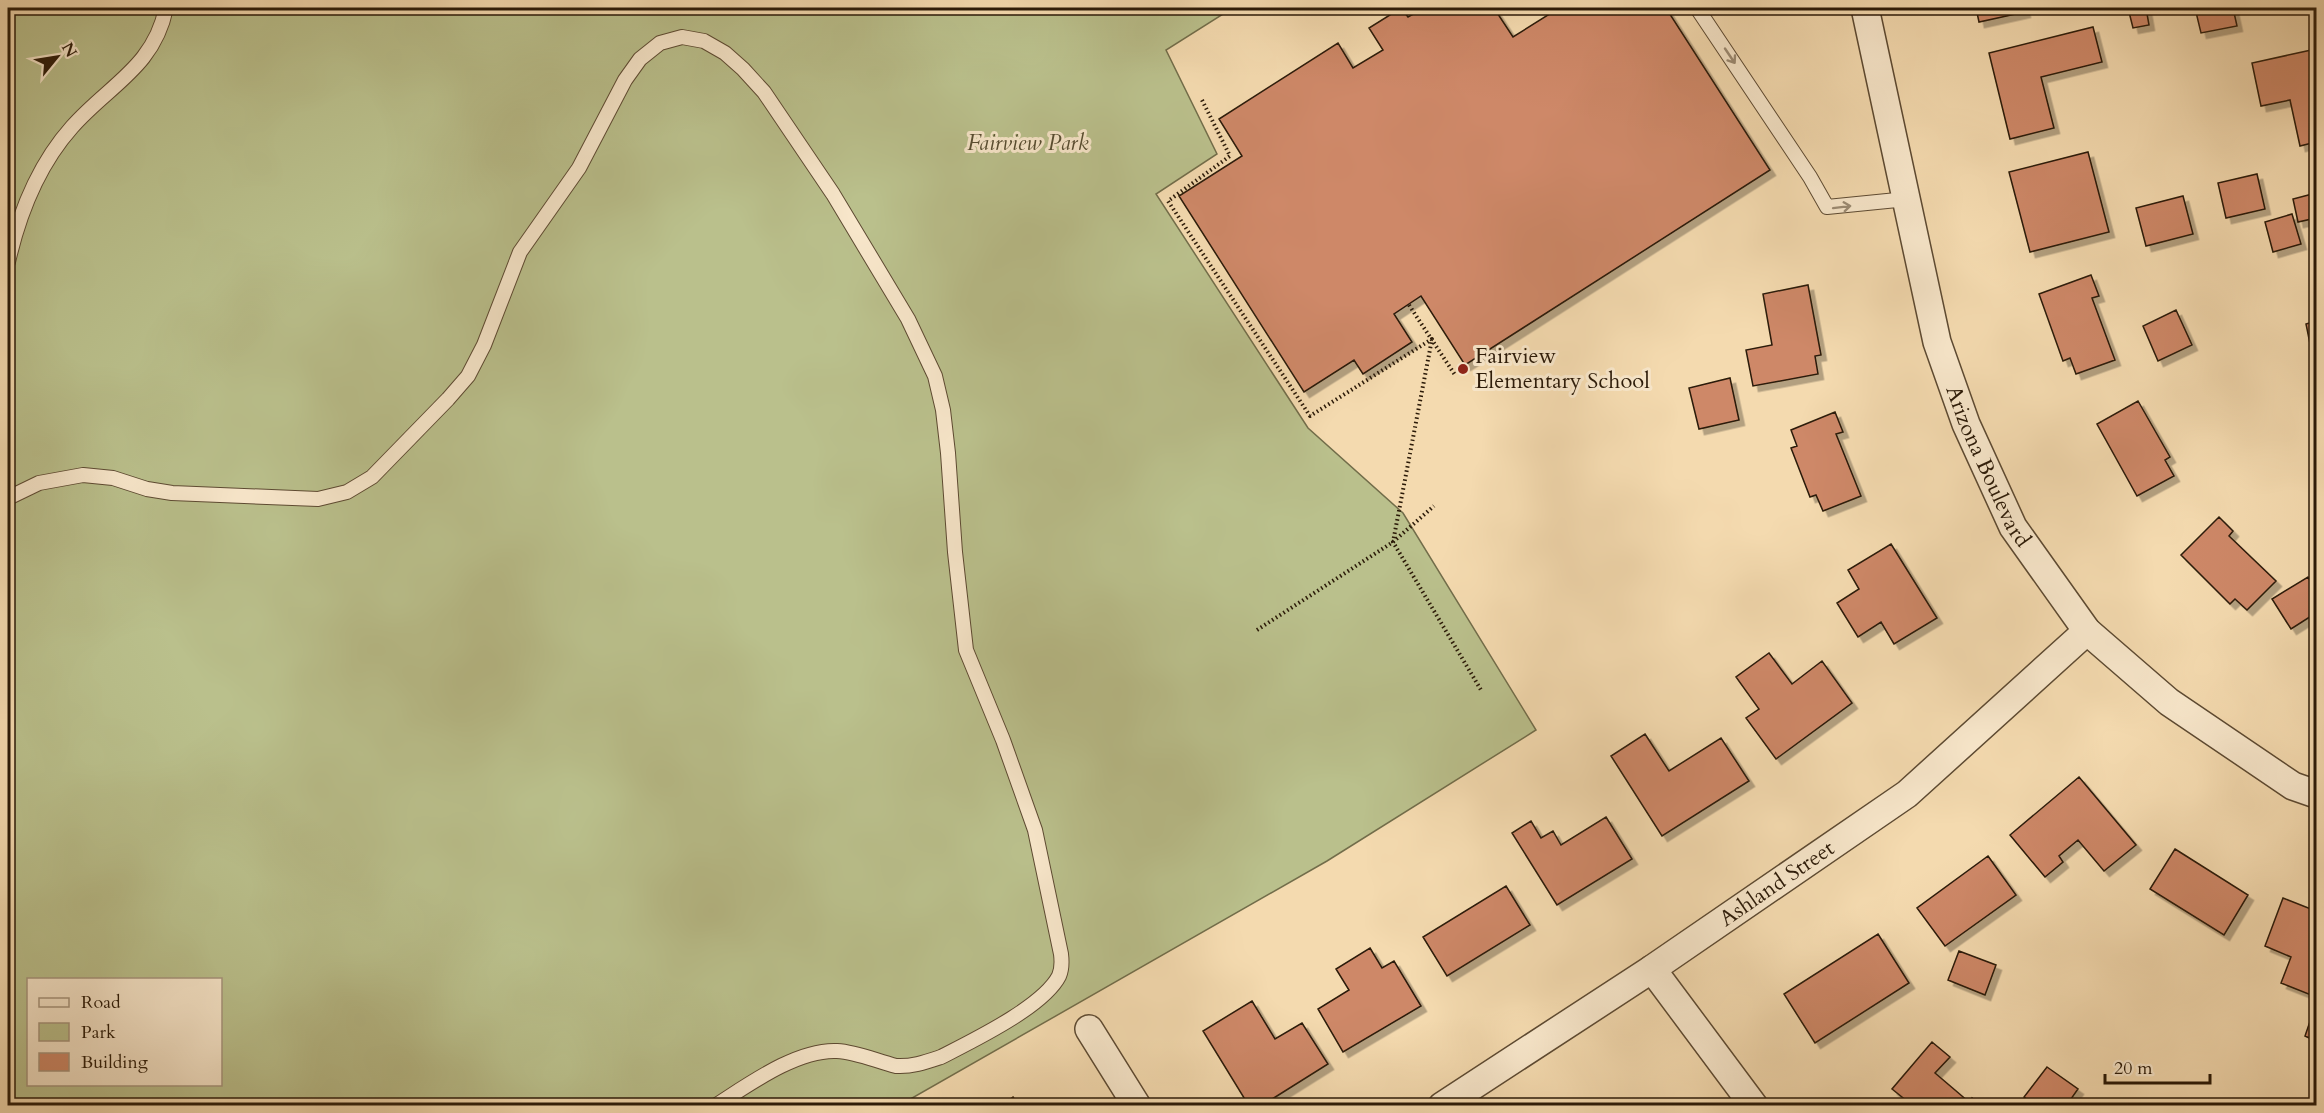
<svg xmlns="http://www.w3.org/2000/svg" width="2324" height="1113" font-family="Cardo,serif">
	<style>
		.green { fill: #bac08c; stroke: #726d4a; stroke-width: 1.5; fill-rule: evenodd }
		.building { fill: #ce8868; stroke: #2b1a08; stroke-width: 1.5; filter: url(#shadow) }
		.lines { fill: none; stroke-linecap: round; stroke-linejoin: round }
		.service-casing { stroke: #5d4a32; stroke-width: 16 }
		.minor-casing { stroke: #5d4a32; stroke-width: 30 }
		.path { stroke: #2b1a08; stroke-width: 4; stroke-dasharray: 1.5 3; stroke-linecap: butt }
		.service { stroke: #f8e7cb; stroke-width: 14 }
		.minor { stroke: #f8e7cb; stroke-width: 27 }
		.oneway { stroke: #9c8b73 }
		.poi-dot { fill: #8f2418; stroke: #f8e7cb; stroke-width: 2 }
		.labels { text-anchor: middle; dominant-baseline: central; stroke-width: 6; stroke-linejoin: round; paint-order: stroke }
		.park-label { font-size: 22px; font-style: italic; fill: #564c30; stroke: #f8e7cb }
		.poi-label { font-size: 22px; fill: #2b1a08; stroke: #f8e7cb; text-anchor: start }
		.street-label { font-size: 22px; fill: #2b1a08; stroke: #f8e7cb }
	</style>
	<defs>
		<filter id="shadow"><feDropShadow dx="5.5" dy="5.5" stdDeviation="0" flood-color="#0004"/></filter>
	</defs>
	<rect width="100%" height="100%" fill="#f4daaf"/>
	<filter id="stains"><feTurbulence type="fractalNoise" baseFrequency=".00333" numOctaves="4"/><feColorMatrix values="0 0 0 0 .2 0 0 0 0 .09 0 0 0 0 .02 0 0 0 .5 -.17"/></filter>
	<radialGradient id="worn" r=".72"><stop offset=".6" stop-color="#630" stop-opacity="0"/><stop offset="1" stop-color="#630" stop-opacity=".3"/></radialGradient>
	<path class="green" d="M8,8H1227L1228,11L1166,50L1217,154L1156,194L1308,428L1403,513L1536,730L1327,861L900,1105H8ZM28,980H220V1084H28Z"/>
	<path class="building" d="M1401,8L1408,17L1424,8H1494L1513,37L1559,8H1666L1770,170L1465,365L1421,296L1394,314L1412,342L1363,374L1354,360L1304,392L1179,196L1242,156L1219,119L1338,43L1353,68L1383,50L1369,28Z
		M1976,8H2024L2025,12L1979,22Z
		M2146,8L2149,25L2133,28L2129,12Z
		M2195,8H2233L2237,26L2201,33Z
		M2093,27L2102,62L2041,77L2054,128L2010,139L1989,53Z
		M2316,49V142L2300,146L2290,100L2261,106L2252,63Z
		M2088,152L2109,232L2030,252L2009,172Z
		M2257,174L2265,209L2226,218L2218,183Z
		M2316,193V223V218L2298,222L2293,199Z
		M2183,196L2193,234L2146,246L2136,208Z
		M2292,214L2301,244L2273,252L2265,222Z
		M2091,275L2099,296L2092,298L2115,360L2076,374L2070,358L2063,361L2039,294Z
		M1808,285L1821,355L1815,356L1818,374L1753,386L1746,350L1772,345L1763,294Z
		M2176,310L2192,345L2158,361L2143,326Z
		M2316,321V373L2306,324Z
		M1730,378L1739,420L1699,429L1689,388Z
		M2138,401L2170,457L2165,460L2174,476L2137,496L2097,424Z
		M1835,412L1843,432L1836,434L1861,496L1823,511L1816,495L1810,497L1791,448L1797,446L1791,430Z
		M2219,517L2233,531L2229,536L2276,581L2247,610L2235,599L2230,604L2181,555Z
		M1891,544L1937,618L1894,644L1881,622L1858,637L1837,603L1859,589L1848,570Z
		M2308,577L2316,592V613L2291,629L2272,599Z
		M1769,653L1792,684L1822,661L1852,703L1776,759L1746,718L1759,709L1736,677Z
		M1645,734L1669,771L1721,738L1749,781L1662,836L1611,756Z
		M2079,777L2136,845L2104,871L2078,840L2059,856L2063,862L2045,877L2010,835Z
		M1606,817L1632,859L1557,905L1512,833L1531,821L1541,838L1553,831L1561,845Z
		M2175,849L2248,895L2224,935L2150,889Z
		M1988,856L2016,895L1945,946L1917,908Z
		M1506,886L1530,925L1447,976L1423,937Z
		M2283,898L2316,911V997L2281,983L2291,957L2265,946Z
		M1878,934L1909,983L1815,1043L1784,994Z
		M1370,948L1382,968L1394,961L1421,1006L1343,1052L1318,1009L1349,990L1336,969Z
		M1959,951L1996,965L1985,995L1948,980Z
		M1252,1001L1275,1039L1302,1023L1328,1064L1261,1106H1249L1203,1031Z
		M2316,1004V1041L2305,1036Z
		M1932,1042L1950,1057L1935,1073L1969,1102L1972,1098L1980,1106H1905L1908,1102L1892,1089Z
		M2047,1067L2078,1089L2066,1106H2036L2024,1097Z
		M1013,1097L1019,1106H1001Z"/>
	<g class="lines">
		<defs>
			<path id="service" d="M1697,8L1810,177L1827,207L1907,199
				M8,262C19,214 39,164 72,127C109,85 154,67 166,8
				M8,498L39,483L83,475L113,478L147,489L172,493L318,499L347,492L372,477L448,399L468,376L484,345L520,252L579,168L625,80L640,59L660,43L682,37L704,41L725,53L743,69L764,92L833,194L908,319L935,376L943,410L948,453L955,552L966,650L1003,740L1035,830L1061,954C1062,962 1062,969 1059,976C1043,1007 972,1041 941,1057C926,1062 912,1067 896,1066C876,1061 857,1052 837,1051C797,1049 748,1085 715,1106"/>
			<g id="minor">
				<path id="s1" d="M1865,8L1937,342L1966,424L2013,527L2087,631L2169,702L2293,786L2316,794"/>
				<path d="M1652,969L1754,1106"/>
				<path d="M1089,1029L1137,1106"/>
				<path id="s2" d="M1442,1106L1652,969L1907,794L2087,631"/>
			</g>
		</defs>
		<use href="#service" class="service-casing"/>
		<use href="#minor" class="minor-casing"/>
		<path class="path" d="M1202,100L1230,156L1168,201L1310,416L1432,339L1393,542L1481,690
			M1409,305L1455,375
			M1257,630L1393,542L1434,506"/>
		<use href="#service" class="service"/>
		<use href="#minor" class="minor"/>
	</g>
	<defs><path id="oneway-shaft" d="M-6 0H5M1.5-3L5.5 0L1.5 3" fill="none" stroke-width="1.6" stroke-linecap="round" stroke-linejoin="round" transform="scale(1.5)"/></defs>
	<g class="oneway">
		<use href="#oneway-shaft" transform="translate(1730 56) rotate(56)"/>
		<use href="#oneway-shaft" transform="translate(1842 207) rotate(-7)"/>
	</g>
	<circle class="poi-dot" cx="1463" cy="369" r="6"/>
	<g class="labels">
		<g class="park-label">
			<text x="1028" y="143">Fairview Park</text>
		</g>
		<g class="poi-label">
			<text x="1475" y="356">Fairview<tspan x="1475" dy="25">Elementary School</tspan></text>
		</g>
		<g class="street-label">
			<text stroke="none"><textPath href="#s1" startOffset="476">Arizona Boulevard</textPath></text>
			<text stroke="none"><textPath href="#s2" startOffset="402">Ashland Street</textPath></text>
		</g>
	</g>
	<rect width="2324" height="1113" fill="none" stroke="#f4daaf" stroke-width="30"/>
	<rect x="9" y="9" width="2306" height="1095" fill="none" stroke="#2b1a08" stroke-width="3"/>
	<rect x="15" y="15" width="2294" height="1083" fill="none" stroke="#2b1a08" stroke-width="1.5"/>
	<rect x="27" y="978" width="195" height="108" fill="#f8e7cb" stroke="#a6957d" stroke-width="1.5"/>
	<rect x="39" y="998" width="30" height="9" fill="#f8e7cb" stroke="#a6957d" stroke-width="1.5"/>
	<text x="81" y="1008" font-size="18" fill="#2b1a08">Road</text>
	<rect x="39" y="1023" width="30" height="18" fill="#bac08c" stroke="#a6957d" stroke-width="1.5"/>
	<text x="81" y="1038" font-size="18" fill="#2b1a08">Park</text>
	<rect x="39" y="1053" width="30" height="18" fill="#ce8868" stroke="#a6957d" stroke-width="1.5"/>
	<text x="81" y="1068" font-size="18" fill="#2b1a08">Building</text>
	<g transform="translate(57 57) rotate(60)" stroke="#f8e7cb" stroke-width="4.5" paint-order="stroke">
	<path d="M0-4.5L10 22L0 15L-10 22Z" fill="#2b1a08"/>
	<text y="-9" font-size="16" font-weight="bold" text-anchor="middle" fill="#2b1a08">N</text>
	</g>
	<path d="M2105 1074v9h105v-9" fill="none" stroke="#2b1a08" stroke-width="3"/>
	<text x="2114" y="1074" font-size="18" fill="#2b1a08" stroke="#f8e7cb" stroke-width="4.5" paint-order="stroke">20 m</text>
	<rect width="100%" height="100%" filter="url(#stains)"/>
	<rect width="100%" height="100%" fill="url(#worn)"/>
</svg>
